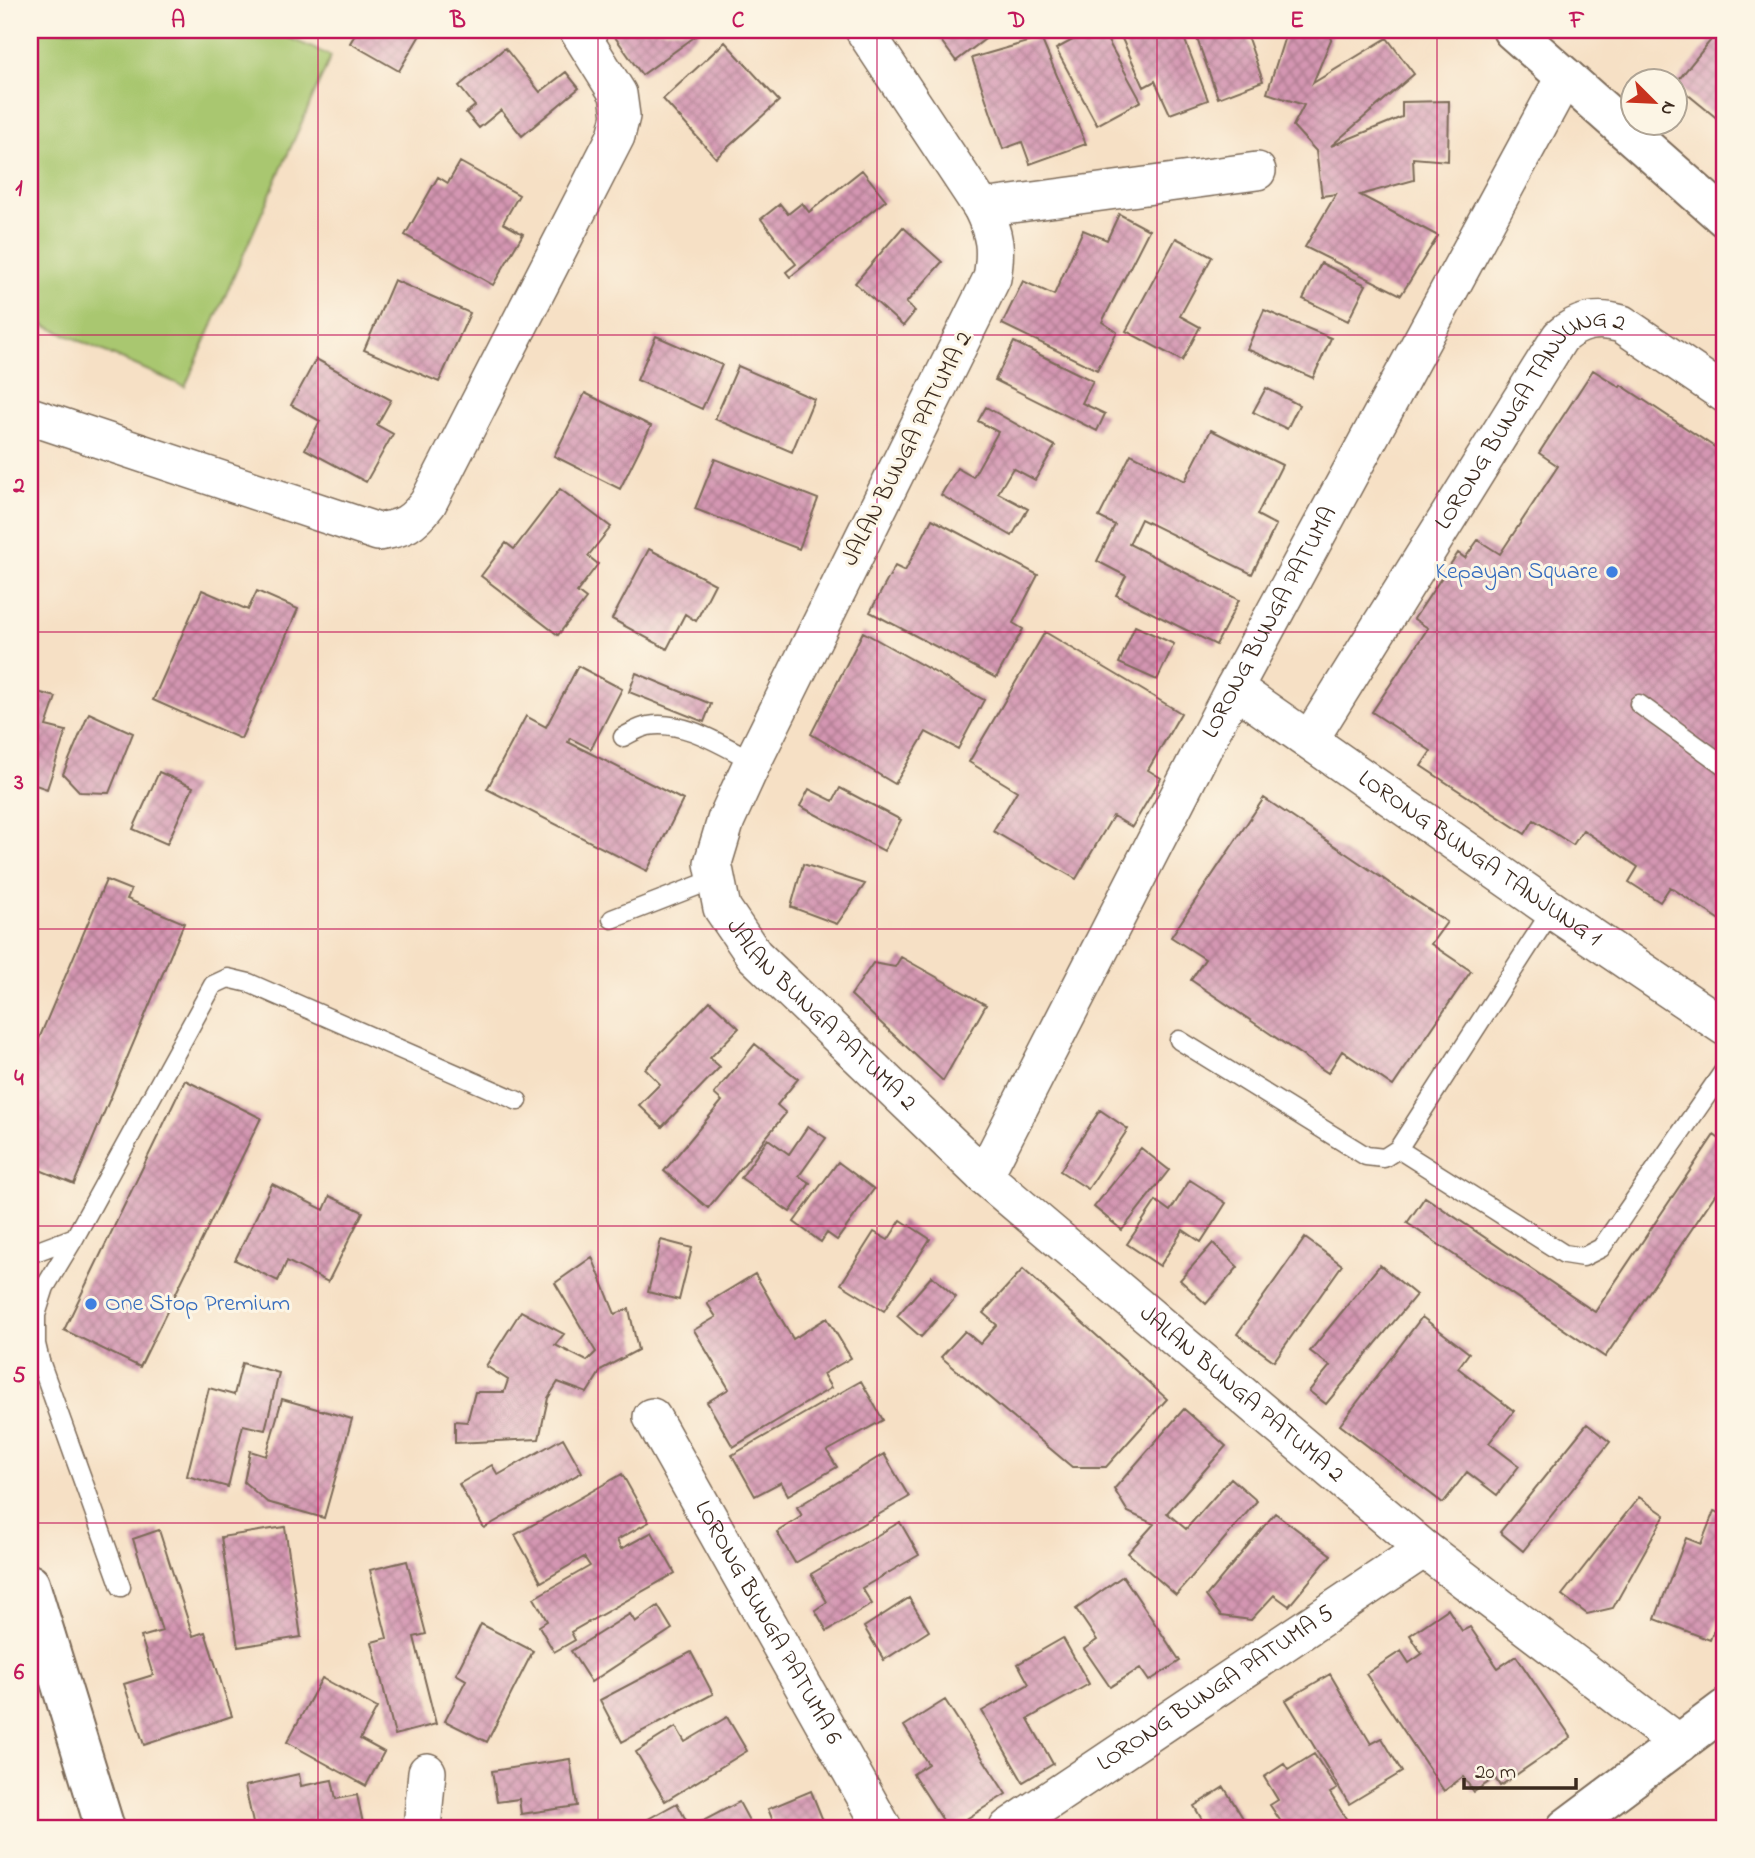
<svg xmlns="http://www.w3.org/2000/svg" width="1755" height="1858" font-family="'Indie Flower',sans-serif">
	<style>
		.park { fill: #a9c76f; stroke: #727846; stroke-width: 2 }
		.building { fill: url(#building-cross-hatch) }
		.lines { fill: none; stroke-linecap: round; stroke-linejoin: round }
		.service-casing { stroke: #7c6a58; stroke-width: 21 }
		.minor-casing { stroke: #7c6a58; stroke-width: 40 }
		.tertiary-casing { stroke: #7c6a58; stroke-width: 42 }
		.trunk-casing { stroke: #7c6a58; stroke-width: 42 }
		.service { stroke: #fff; stroke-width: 18 }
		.minor { stroke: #fff; stroke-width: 37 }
		.tertiary { stroke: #fff; stroke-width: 38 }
		.trunk { stroke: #fff; stroke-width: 38 }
		.grid { fill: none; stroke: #c2185b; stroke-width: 2; stroke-opacity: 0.55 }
		.shop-dot { fill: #3f7fe0; stroke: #fcf5e5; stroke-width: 2.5 }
		.labels { text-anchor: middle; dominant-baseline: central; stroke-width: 6; stroke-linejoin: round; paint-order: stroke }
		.street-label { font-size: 24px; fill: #3b2a1e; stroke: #fcf5e5 }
		.shop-label { font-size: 24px; fill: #366cbe; stroke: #fcf5e5; text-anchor: end }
		.neatline { fill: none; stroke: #c2185b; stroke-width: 2.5 }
		.grid-label { font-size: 23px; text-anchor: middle; font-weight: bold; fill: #c2185b }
	</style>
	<defs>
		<pattern id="building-cross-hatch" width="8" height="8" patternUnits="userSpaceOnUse" patternTransform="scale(1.75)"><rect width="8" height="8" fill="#d496b2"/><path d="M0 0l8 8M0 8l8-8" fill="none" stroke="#ad7b90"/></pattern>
	</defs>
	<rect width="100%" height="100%" fill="#fcf5e5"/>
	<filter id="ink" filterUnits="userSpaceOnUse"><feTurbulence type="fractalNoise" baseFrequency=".0143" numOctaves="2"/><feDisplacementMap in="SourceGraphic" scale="14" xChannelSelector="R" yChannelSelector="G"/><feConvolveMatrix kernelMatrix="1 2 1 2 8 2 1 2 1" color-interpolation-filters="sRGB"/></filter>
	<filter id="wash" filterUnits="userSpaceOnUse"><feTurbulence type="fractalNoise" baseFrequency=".00686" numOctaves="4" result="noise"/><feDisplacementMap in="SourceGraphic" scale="28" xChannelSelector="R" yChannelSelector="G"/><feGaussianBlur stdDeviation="1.57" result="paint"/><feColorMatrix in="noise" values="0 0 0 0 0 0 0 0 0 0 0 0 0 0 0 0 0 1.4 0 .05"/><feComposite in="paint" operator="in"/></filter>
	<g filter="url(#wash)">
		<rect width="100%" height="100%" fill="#f6e0c5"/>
		<path class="park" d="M30,30H271L331,56L185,387L30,319Z"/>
		<g id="blocks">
			<path class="building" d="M358,30H423L399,71L350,43Z
				M610,30H697L700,33L642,75Z
				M933,30H997L956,61Z
				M1091,30H1102L1141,101L1097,125L1056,49Z
				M1118,30H1181L1208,100L1170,114L1155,81L1144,87Z
				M1194,30H1245L1263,81L1218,98Z
				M1287,30H1335L1313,83L1387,38L1414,74L1331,146L1402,117V102L1449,101L1448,161L1413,158L1414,180L1360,195L1438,236L1401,295L1305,247L1336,194L1322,196L1316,151L1293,126L1304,105L1267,93Z
				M1719,30H1725V125L1675,84Z
				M1041,38L1086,144L1030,164L1022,142L1003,149L972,58Z
				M725,42L779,101L716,158L663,99Z
				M505,48L540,92L566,72L579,88L522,136L501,110L479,128L466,113L475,106L459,86Z
				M460,162L519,195L503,223L523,234L493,285L405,235L438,177L448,183Z
				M862,170L886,200L790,277L786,272L796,264L761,219L780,204L788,214L802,203L809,212Z
				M1119,214L1149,230L1102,322L1117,332L1097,370L1002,324L1023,281L1054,295L1083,230L1107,240Z
				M903,227L942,262L906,303L915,311L903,326L855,283Z
				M1176,238L1212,257L1180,316L1200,327L1182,361L1126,331Z
				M1321,263L1366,285L1348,321L1303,299Z
				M394,280L470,313L439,382L364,350Z
				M1264,310L1331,338L1313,378L1247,349Z
				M656,336L722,365L702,409L637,380Z
				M1014,342L1093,381L1082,403L1105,414L1097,431L995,380Z
				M316,359L391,400L377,425L393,434L366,482L305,449L320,421L291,405Z
				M738,366L814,399L792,452L715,419Z
				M1593,370L1620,387L1621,385L1725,454V923L1670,887L1660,902L1629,882L1638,867L1583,830L1573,845L1534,820L1525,834L1421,766L1431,751L1372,712L1428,628L1414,619L1458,553L1465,558L1478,540L1500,554L1558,466L1539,453Z
				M1266,388L1299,405L1287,429L1253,412Z
				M585,393L651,426L620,489L554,456Z
				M986,407L1055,446L1035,480L1013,468L998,493L1028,509L1012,536L941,495L957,468L973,477L998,432L978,421Z
				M1211,430L1282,465L1257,515L1276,525L1252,574L1141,519L1129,544L1239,600L1216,645L1116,595L1126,576L1097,561L1115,525L1099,517L1131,454L1185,481Z
				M715,459L818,499L799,549L695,509Z
				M560,489L611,527L588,556L598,564L577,592L586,599L558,635L481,576L506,543L514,549Z
				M932,519L1038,575L1013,623L1023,629L996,678L870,612L895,566L905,571Z
				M649,549L715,584L696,621L685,614L667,649L612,619Z
				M202,590L248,610L257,591L298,609L241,739L153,700Z
				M1135,626L1174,644L1157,680L1119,663Z
				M863,632L984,700L958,749L926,732L895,784L811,734Z
				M1045,632L1181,713L1148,770L1161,778L1132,827L1113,816L1076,879L993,831L1017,791L969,762Z
				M578,666L622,689L591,749L570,738L568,742L683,800L647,871L487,789L526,716L546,727Z
				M636,673L711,704L704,722L629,692Z
				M30,690L56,697L46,726L66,731L47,789L30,783Z
				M89,713L133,733L109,793L80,792L63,774Z
				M159,772L193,787L167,844L133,829Z
				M840,788L901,820L884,851L800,806L809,789L833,801Z
				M1264,798L1447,922L1431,944L1471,971L1393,1086L1342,1051L1328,1073L1191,980L1205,959L1171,937Z
				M803,864L865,884L837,924L791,907Z
				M106,880L131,890L127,899L184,923L74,1184L30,1166V1060Z
				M901,957L986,1005L943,1081L851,995L873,963L895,967Z
				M710,1001L739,1028L710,1058L720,1067L662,1127L639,1105L660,1084L645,1069Z
				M755,1044L798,1079L777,1105L786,1113L708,1208L664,1171L722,1101L714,1094Z
				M185,1080L261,1118L140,1367L64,1330Z
				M1100,1110L1128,1129L1088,1189L1060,1171Z
				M808,1126L826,1138L799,1176L810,1183L790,1212L741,1178L768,1139L789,1154Z
				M1714,1135L1725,1143V1180L1605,1357L1407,1223L1425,1197L1595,1312Z
				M1141,1148L1169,1170L1122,1230L1094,1207Z
				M838,1162L874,1189L837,1240L827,1233L821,1242L794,1222Z
				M1190,1180L1226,1203L1201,1242L1183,1230L1160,1266L1127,1244L1156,1201L1170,1211Z
				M272,1184L324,1210L330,1196L363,1212L328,1282L287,1261L278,1281L235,1260Z
				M901,1220L930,1239L884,1311L841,1284L874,1232L888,1240Z
				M1305,1238L1342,1265L1274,1361L1237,1334Z
				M661,1240L692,1248L679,1300L648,1292Z
				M1213,1243L1238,1267L1206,1304L1180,1280Z
				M592,1257L615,1314L629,1309L638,1350L602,1369L587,1393L558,1382L548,1398L539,1439L455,1443V1421L467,1422L475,1392H504L508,1380L486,1366L521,1311L564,1334L555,1345L587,1361L596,1352L555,1283Z
				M1380,1265L1416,1295L1326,1404L1309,1391L1330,1366L1310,1351Z
				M1023,1269L1167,1399L1106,1467H1072L941,1357L965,1331L980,1344L997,1325L983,1313Z
				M755,1274L793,1339L827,1318L851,1358L823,1374L831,1388L733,1447L707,1402L729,1389L694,1330L716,1317L707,1303Z
				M932,1276L956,1297L921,1337L897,1316Z
				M1422,1317L1469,1353L1458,1368L1514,1411L1489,1443L1519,1466L1497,1495L1467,1472L1443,1503L1340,1425Z
				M242,1363L279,1373L265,1430L243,1425L228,1487L187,1476L209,1388L234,1395Z
				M861,1381L883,1420L827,1451L837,1467L788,1495L781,1482L755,1496L732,1455Z
				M282,1399L352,1419L324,1518L267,1502L244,1482L250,1451L266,1456Z
				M1184,1409L1226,1446L1167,1513L1186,1529L1231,1478L1257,1501L1176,1595L1128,1553L1154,1524L1128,1512L1114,1489Z
				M1587,1424L1610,1442L1523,1551L1500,1532Z
				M563,1438L582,1472L484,1528L459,1484L492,1465L498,1475Z
				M884,1454L909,1497L795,1563L777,1532L802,1516L797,1507Z
				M622,1474L649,1522L617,1540L621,1549L652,1532L675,1573L571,1632L575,1640L554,1652L539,1626L547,1621L534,1598L590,1566L584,1557L541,1582L515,1535Z
				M1639,1497L1665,1515L1613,1608L1587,1614L1562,1595Z
				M1714,1511L1725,1515V1601L1710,1640L1655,1619L1686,1538L1701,1544Z
				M1275,1513L1331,1555L1289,1606L1274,1595L1251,1620L1221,1616L1206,1596Z
				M900,1522L919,1555L862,1588L872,1604L827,1631L815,1610L827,1602L811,1574Z
				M285,1527L301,1637L238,1647L221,1537Z
				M159,1530L193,1636L205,1632L232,1716L144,1745L124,1684L153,1675L141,1637L162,1631L133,1539Z
				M407,1561L426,1634L414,1637L436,1724L395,1735L372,1642L387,1638L370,1570Z
				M1123,1576L1180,1661L1149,1681L1140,1668L1110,1687L1084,1649L1097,1640L1076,1609Z
				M909,1598L929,1631L884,1660L864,1627Z
				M658,1606L672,1629L591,1682L571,1651L630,1614L635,1622Z
				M1448,1609L1462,1631L1470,1627L1498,1668L1516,1656L1571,1737L1500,1786L1495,1778L1474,1792L1463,1777L1444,1791L1366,1674L1401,1651L1409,1663L1422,1654L1410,1635Z
				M481,1624L533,1651L487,1742L445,1721L466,1680L456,1674Z
				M1063,1638L1089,1684L1028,1719L1053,1764L1023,1782L982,1711L1029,1684L1018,1664Z
				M691,1652L713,1694L622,1742L600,1700Z
				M1330,1674L1371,1744L1382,1738L1402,1772L1349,1804L1286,1700Z
				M322,1678L377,1708L360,1739L384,1752L366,1786L287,1742Z
				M945,1700L1006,1794L952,1828H948L913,1774L928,1764L904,1726Z
				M727,1717L747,1751L665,1801L636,1752L676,1727L685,1742Z
				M1314,1754L1337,1789L1330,1793L1352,1828H1285L1270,1805L1278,1800L1264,1777L1284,1764L1288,1770Z
				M570,1759L577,1806L521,1814L519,1799L497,1802L492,1771Z
				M299,1774L301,1786L332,1780L336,1799L357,1795L364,1828H254L245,1786Z
				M1224,1787L1249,1828H1207L1194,1806Z
				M811,1791L826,1828H776L768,1809Z
				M739,1802L753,1828H632L677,1803L690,1828Z"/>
		</g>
	</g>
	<g filter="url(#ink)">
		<use href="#blocks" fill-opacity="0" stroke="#7c6a58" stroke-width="2"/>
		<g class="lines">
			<defs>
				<path id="service" d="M1639,704L1725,766
					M623,737C631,733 640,727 648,726C683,719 723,746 753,761
					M612,919L715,879
					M1179,1040L1366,1156L1384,1158L1398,1149L1552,910
					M1398,1149L1564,1254L1583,1257L1601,1248L1725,1069
					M30,1254L75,1237
					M121,1587L40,1361L36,1344V1315L45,1287L75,1237L213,985L228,978L249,983L518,1101"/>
				<g id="minor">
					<path id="s1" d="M864,30L982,208C995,235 997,249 992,278L753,761L726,820L713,863L722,908L754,955L984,1176L1424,1549L1680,1744"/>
					<path d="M982,208L1257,171"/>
					<path d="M30,416L378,532C404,528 412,524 428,503L616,136L621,116L618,94L578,30"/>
					<path id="s2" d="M1234,688L1552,910L1725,1027"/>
					<path id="s3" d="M1310,739L1560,337C1579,320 1598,317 1622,324L1725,394"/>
					<path id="s4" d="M984,1176L1234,688L1565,76"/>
					<path id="s5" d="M652,1417L883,1828"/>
					<path d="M422,1828L427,1772"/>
					<path id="s6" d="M1008,1828L1424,1549"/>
				</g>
				<path id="tertiary" d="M1512,30L1725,218
					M1566,1828L1725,1709"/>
				<path id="trunk" d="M30,1584L105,1828"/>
			</defs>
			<use href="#service" class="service-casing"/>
			<use href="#minor" class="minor-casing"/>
			<use href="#tertiary" class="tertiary-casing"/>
			<use href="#trunk" class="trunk-casing"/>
			<use href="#service" class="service"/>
			<use href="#minor" class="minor"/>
			<use href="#tertiary" class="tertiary"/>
			<use href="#trunk" class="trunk"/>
		</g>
	</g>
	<path class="grid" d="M318,30V1828M598,30V1828M877,30V1828M1157,30V1828M1437,30V1828M30,335H1725M30,632H1725M30,929H1725M30,1226H1725M30,1523H1725"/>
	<g class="shop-dot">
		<circle cx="1612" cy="572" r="7"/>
		<circle cx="91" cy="1304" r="7"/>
	</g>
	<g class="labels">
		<g class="street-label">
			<text stroke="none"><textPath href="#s3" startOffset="396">LORONG BUNGA TANJUNG 2</textPath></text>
			<text transform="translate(908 449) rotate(-63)">JALAN BUNGA PATUMA 2</text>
			<text stroke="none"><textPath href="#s4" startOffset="623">LORONG BUNGA PATUMA</textPath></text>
			<text stroke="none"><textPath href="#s2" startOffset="299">LORONG BUNGA TANJUNG 1</textPath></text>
			<text stroke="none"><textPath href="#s1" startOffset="1127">JALAN BUNGA PATUMA 2</textPath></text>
			<text stroke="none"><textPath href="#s1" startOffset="1694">JALAN BUNGA PATUMA 2</textPath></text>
			<text stroke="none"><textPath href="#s5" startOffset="236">LORONG BUNGA PATUMA 6</textPath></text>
			<text stroke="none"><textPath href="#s6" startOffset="250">LORONG BUNGA PATUMA 5</textPath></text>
		</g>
		<g class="shop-label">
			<text x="1598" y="572">Kepayan Square</text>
			<text x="105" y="1304" text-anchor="start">One Stop Premium</text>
		</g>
	</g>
	<rect width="1755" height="1858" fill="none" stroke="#fcf5e5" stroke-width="77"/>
	<g transform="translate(1654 102) rotate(114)"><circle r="33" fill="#fcf5e5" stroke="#afa495" stroke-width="2"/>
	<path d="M0-5L12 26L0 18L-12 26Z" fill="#c8321e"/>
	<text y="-10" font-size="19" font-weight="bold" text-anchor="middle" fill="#3b2a1e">N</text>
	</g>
	<path d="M1464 1778v10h112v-10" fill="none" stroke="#3b2a1e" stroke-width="3.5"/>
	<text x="1475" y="1778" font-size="21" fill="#3b2a1e" stroke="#fcf5e5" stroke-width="5" paint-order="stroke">20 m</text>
	<rect x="38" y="38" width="1678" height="1782" class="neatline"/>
	<g class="grid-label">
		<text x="178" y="27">A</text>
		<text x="458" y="27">B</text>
		<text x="738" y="27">C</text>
		<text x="1017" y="27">D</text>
		<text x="1297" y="27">E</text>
		<text x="1577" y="27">F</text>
		<text x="19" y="195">1</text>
		<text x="19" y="492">2</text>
		<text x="19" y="789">3</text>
		<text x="19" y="1085">4</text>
		<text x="19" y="1382">5</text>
		<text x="19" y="1679">6</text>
	</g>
</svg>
